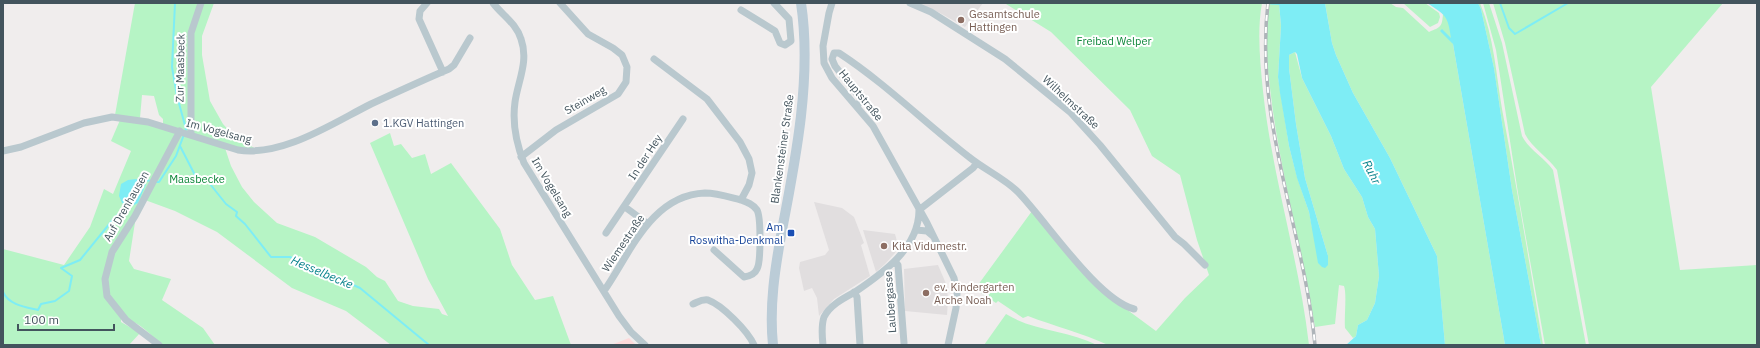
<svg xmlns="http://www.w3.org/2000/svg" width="1760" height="348" font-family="'IBM Plex Sans',sans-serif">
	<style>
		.education { fill: #e1dedf }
		.medical { fill: #fddadb }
		.green { fill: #b6f4c5 }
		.water { fill: #7eedf5 }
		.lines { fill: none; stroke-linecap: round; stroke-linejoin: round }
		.stream { stroke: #7eedf5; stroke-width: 2 }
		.minor { stroke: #b9c8ce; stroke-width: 7 }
		.secondary { stroke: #bbccd7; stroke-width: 10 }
		.rail-casing { stroke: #aeb4b9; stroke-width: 3.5 }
		.rail { stroke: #fff; stroke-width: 2; stroke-dasharray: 6; stroke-linecap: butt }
		.education-dot { fill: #8d6e63; stroke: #fff; stroke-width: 1.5 }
		.service-dot { fill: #5c6f8a; stroke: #fff; stroke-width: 1.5 }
		.transit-dot { fill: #1a4fb4; stroke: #fff; stroke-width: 1.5 }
		.labels { text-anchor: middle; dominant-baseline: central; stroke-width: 4; stroke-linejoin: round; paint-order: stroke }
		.education-label { font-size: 11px; fill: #785e54; stroke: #fff; text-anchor: start }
		.park-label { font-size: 11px; fill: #0c8638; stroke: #fff }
		.street-label { font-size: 11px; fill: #43545d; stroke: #fff }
		.service-label { font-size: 11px; fill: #4e5e75; stroke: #fff; text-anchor: start }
		.transit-label { font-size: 11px; fill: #164399; stroke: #fff; text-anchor: end }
		.water-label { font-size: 12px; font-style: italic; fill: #04818a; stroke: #fff }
	</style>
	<rect width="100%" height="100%" fill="#f0eded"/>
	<path class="education" d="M917,3H983L965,27L940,13Z
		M814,202L842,208L854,217L864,243L861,245L870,276L834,299L819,316L817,298L812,288L804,291L799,268L800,262L825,255L829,250Z
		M863,230L895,234L898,245L895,253L885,264L876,272Z
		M938,265L947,286L948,300L947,315L905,311L904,269Z"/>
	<path class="medical" d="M629,338L636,345H611Z"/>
	<path class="green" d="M135,3H214L202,36V55L210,101L223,124L235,137L263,153L251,154L225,148L231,166L242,187L254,202L277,223L315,237L366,267L377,277L385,281L398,301L413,306L439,309L442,314L448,316L428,279L370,143L390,133L394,146L401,144L412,158L425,154L431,174L451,163L500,229L512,265L535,300L553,296L571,345H391L346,311L292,288L217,232L175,211L145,200L136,216L129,261L134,269L171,279L162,300L203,328L215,345H162C151,335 137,319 121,319V322L140,333L129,345H3V249L64,265L90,227L104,189L113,194L131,151L111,141L120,120L163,124V119L159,115L154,96L142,95L140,118L115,115Z
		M1007,3H1262C1257,31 1260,62 1263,91C1272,176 1299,259 1309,345H1108C1082,333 1054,326 1028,316L1023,318L998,301L996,303L975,289L1032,211L1122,306L1156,331L1185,298L1209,275L1197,240L1180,175L1152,156L1130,110L1051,32L1006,4Z
		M1268,3H1279L1281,26L1278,77L1289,146L1297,177L1309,212L1312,227L1328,256L1305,178L1296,124L1289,68V55L1295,52L1302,78L1331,136L1344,169L1362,197L1368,217L1375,229L1379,276L1375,303L1367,320L1358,325L1356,336L1353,338L1345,328C1344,317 1347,294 1344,286L1339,285L1335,324L1315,327C1302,247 1279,169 1270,88C1267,63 1264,27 1268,3Z
		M1325,3H1390L1396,7L1403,8L1429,32C1441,27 1442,27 1443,14L1449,21L1505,345H1445L1437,256L1390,158L1353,93L1336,55L1332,43Z
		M1403,3H1425L1439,13L1440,17L1438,23L1430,27Z
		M1478,3H1480C1494,37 1496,74 1502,109C1517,188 1530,266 1543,345H1541L1512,190L1494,68L1481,9Z
		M1483,3H1489L1502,43L1522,136C1529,150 1544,157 1553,170L1586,345H1545L1518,193L1496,50Z
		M1493,3H1723L1651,87L1680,270L1757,265V345H1589L1557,170C1547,156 1532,148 1525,134L1505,43Z
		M1006,314C1033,331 1068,330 1097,345H984Z"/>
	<path class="water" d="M1279,3H1325L1332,43L1336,55L1353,93L1390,158L1437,256L1445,345H1346L1356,336L1358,325L1367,320L1375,303L1379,276L1375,229L1368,217L1362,197L1344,169L1331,136L1302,78L1297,54L1295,52L1289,55V68L1296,124L1305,178L1328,256V265L1325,268L1322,267L1318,263L1309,212L1297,178L1289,146L1280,93L1278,77L1281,26Z
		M1427,3H1478L1481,9L1494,68L1512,190L1541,345H1505L1453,44L1440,31L1442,29L1451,38C1448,15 1445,15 1427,3Z
		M136,179L143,181L146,184L138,203L130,207L122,203L119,196L121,184L128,180Z"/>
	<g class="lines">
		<path class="stream" d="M1263,3L1279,4
			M1500,3L1509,28L1515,34L1568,3
			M180,146L197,179H206L226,204L237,212L236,216L245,224L271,257H290L360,288L429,345
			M156,182H159L176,156L186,129L177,96L172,67L175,3
			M143,183L145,180L151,181
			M3,292C9,305 25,307 38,310L41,304L55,301L69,291L72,276L61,268L80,260L115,217L129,205"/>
		<path class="minor" d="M427,3L420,11L419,19L443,72
			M493,3C503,16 516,23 521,39C529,61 518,81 515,102C512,124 516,143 524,163L619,316L631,332L645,345
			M832,3L829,13L823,46L824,63L832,78L873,126L927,223L954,278L957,293L956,308L948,345
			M910,3L931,12L1005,59L1070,112L1100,145L1175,237L1184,244L1205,265
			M741,10L775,31L780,43L785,45L791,41L789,19L774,3
			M857,107L861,99L835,66L832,59L834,53H839C885,83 925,123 969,157C985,170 1004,178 1018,192C1047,222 1097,299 1134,309
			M191,135V33L201,3
			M3,151L21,147L84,123L112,117L148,122L238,150C283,157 333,123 371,104C397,92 423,80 449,69L454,65L470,38
			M521,157L556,130L618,94L626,82L627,67L622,55L613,48L588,34L560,3
			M625,207L648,224
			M919,210L973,168L977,163
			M916,230L927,231L933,236
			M606,233L683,119
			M714,250L744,277C750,276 755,274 757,269C761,262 761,217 757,210C753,204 747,202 741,200
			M895,261L898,265L904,343
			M604,291C630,254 651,195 705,193C717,193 729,197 741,200L749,185L752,173L749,159L740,142L707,99L654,59
			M854,292L857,297L860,345
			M693,304C698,302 702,299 708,300C722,305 748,331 754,345
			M159,345L126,320L107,296L105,279L112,252L135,216L180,131
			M823,345C822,336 821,326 824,317C830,305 844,298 855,292C883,273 919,248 919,210"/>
		<path class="secondary" d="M773,345C769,306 775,268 782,230C796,158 812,76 801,3"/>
		<defs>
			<path id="rail" d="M1268,3C1254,120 1304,230 1315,345"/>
		</defs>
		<use href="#rail" class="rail-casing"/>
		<use href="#rail" class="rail"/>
	</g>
	<g class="education-dot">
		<circle cx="961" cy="20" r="4"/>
		<circle cx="884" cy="246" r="4"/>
		<circle cx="926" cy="293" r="4"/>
	</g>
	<circle class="service-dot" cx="375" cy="123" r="4"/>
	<rect class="transit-dot" x="787" y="229" width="8" height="8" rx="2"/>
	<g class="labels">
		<g class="education-label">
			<text x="969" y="14">Gesamtschule<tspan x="969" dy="13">Hattingen</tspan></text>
			<text x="892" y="246">Kita Vidumestr.</text>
			<text x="934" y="287">ev. Kindergarten<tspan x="934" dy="13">Arche Noah</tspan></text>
		</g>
		<g class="park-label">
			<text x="1114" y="41">Freibad Welper</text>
			<text x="197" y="179">Maasbecke</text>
		</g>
		<g class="street-label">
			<text transform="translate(180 68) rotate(-89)">Zur Maasbeck</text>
			<text transform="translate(861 95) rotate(51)">Hauptstraße</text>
			<text transform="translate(585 100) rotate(-30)">Steinweg</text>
			<text transform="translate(1071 102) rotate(43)">Wilhelmstraße</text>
			<text transform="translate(219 131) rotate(15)">Im Vogelsang</text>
			<text transform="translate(782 149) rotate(-82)">Blankensteiner Straße</text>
			<text transform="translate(645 157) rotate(-57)">In der Hey</text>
			<text transform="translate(552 187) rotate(59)">Im Vogelsang</text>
			<text transform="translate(126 206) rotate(-60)">Auf Drenhausen</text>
			<text transform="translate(623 243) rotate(-56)">Wiemestraße</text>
			<text transform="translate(890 302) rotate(-94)">Laubergasse</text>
		</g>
		<g class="service-label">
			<text x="383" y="123">1.KGV Hattingen</text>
		</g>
		<g class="transit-label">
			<text x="783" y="227">Am<tspan x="783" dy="13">Roswitha-Denkmal</tspan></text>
		</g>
		<g class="water-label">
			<text transform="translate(1372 172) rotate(63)">Ruhr</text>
			<text transform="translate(322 272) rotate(23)">Hesselbecke</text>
		</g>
	</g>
	<rect width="1760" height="348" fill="none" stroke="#43545d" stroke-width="8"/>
	<path d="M18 324v6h96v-6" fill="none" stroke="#43545d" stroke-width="2"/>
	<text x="24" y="324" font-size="12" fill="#43545d" stroke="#ffffff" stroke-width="3" paint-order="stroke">100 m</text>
</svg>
